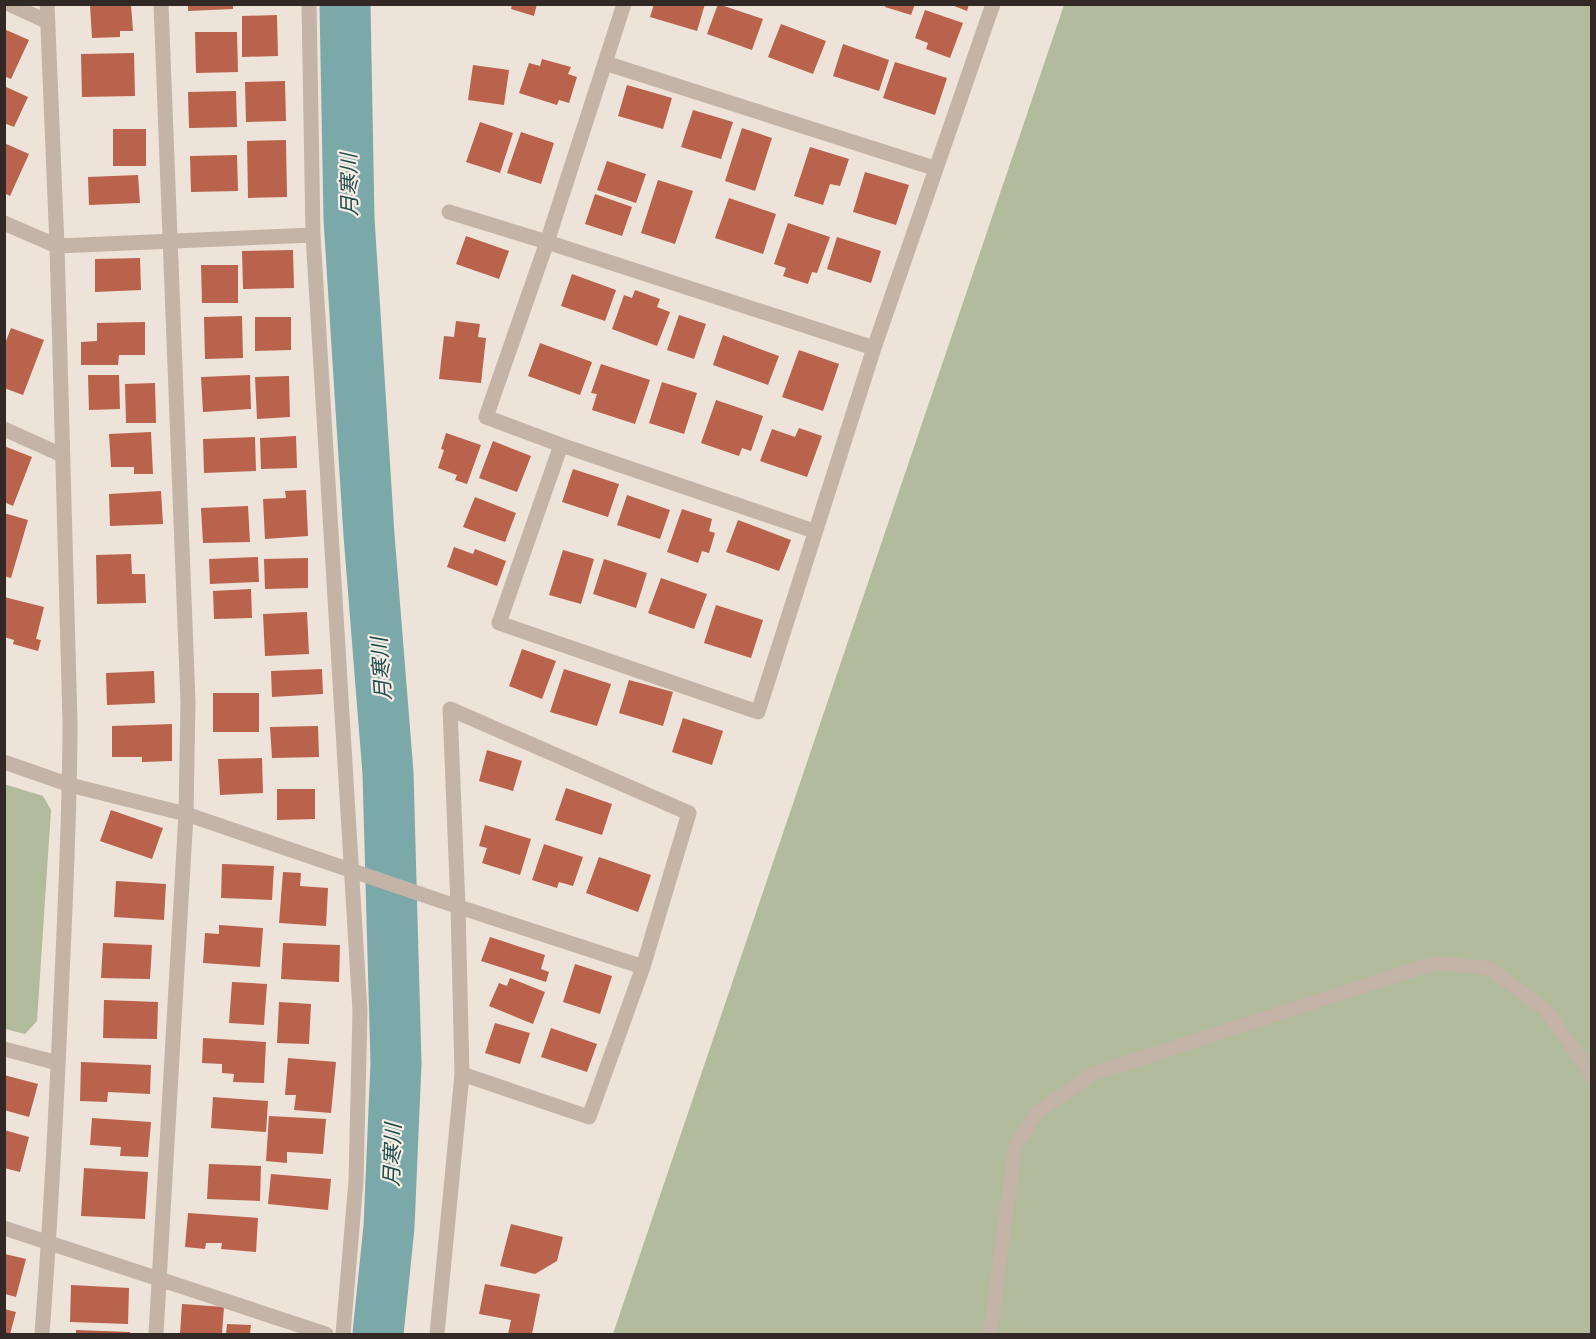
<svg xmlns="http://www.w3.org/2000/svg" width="1596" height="1339" font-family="Cabin,'Noto Sans JP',sans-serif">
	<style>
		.green { fill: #b2bb9b }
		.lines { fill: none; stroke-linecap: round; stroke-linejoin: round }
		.river { stroke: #7ba8a8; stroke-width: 51 }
		.building { fill: #b9624c }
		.service { stroke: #c4b3a7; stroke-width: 14 }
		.minor { stroke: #c4b3a7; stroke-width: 15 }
		.labels { text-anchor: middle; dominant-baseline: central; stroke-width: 4.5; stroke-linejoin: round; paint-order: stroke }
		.water-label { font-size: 21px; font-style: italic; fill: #214d4e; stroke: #f6ede5 }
	</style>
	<rect width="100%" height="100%" fill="#eee3d9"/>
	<path class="green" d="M1064,5H1591V1334H613Z
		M4,784L43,796L51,810L37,1021L25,1034L5,1029Z"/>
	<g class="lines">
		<path class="river" d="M345,4L349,219L369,535L388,773L396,1063L389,1227L378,1334"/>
	</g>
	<path class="building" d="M512,4H537L534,16L511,9Z
		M654,4H705L697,31L650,17Z
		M718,4L763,19L752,50L707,34Z
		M886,4H915L911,15L885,7Z
		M949,4H969L967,11Z
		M90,5H131L133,31H120V37L92,38Z
		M188,5H233V9L188,11Z
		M925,10L963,23L950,58L926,49L928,43L915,38Z
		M277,15L278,56L242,57V16Z
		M781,24L826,41L813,74L768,57Z
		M4,29L29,40L11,79L4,76Z
		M195,32H237L238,72L196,73Z
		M843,44L889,60L879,91L833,76Z
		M134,53L135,96L82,97L81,54Z
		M542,59L571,67L568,74L577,77L569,103L559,100L557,105L519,93L529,63L540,66Z
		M895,62L947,78L935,115L883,98Z
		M473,65L509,70L504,105L468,100Z
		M285,81L286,121L246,122L245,82Z
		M627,85L672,98L663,129L618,116Z
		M4,86L28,97L14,127L4,123Z
		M236,91L237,127L189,128L188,92Z
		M693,110L733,122L721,159L681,147Z
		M480,122L513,133L500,173L466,162Z
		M742,128L772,138L755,191L725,181Z
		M113,129H146V166H113Z
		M521,132L554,143L541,184L507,173Z
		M286,140L287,197L248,198L247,141Z
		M4,143L29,154L10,196L4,193Z
		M810,147L849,159L840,186L830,184L823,205L794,196Z
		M237,155L238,191L191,192L190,156Z
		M607,161L646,174L636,203L597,190Z
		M865,172L909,185L896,225L853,212Z
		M138,175L140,203L89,205L88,177Z
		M658,180L693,191L675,244L641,233Z
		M595,194L632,207L622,236L585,224Z
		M729,198L776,214L763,254L715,238Z
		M788,223L830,237L817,273L812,272L808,284L783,276L786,268L774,264Z
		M466,236L509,251L499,279L456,264Z
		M837,237L881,251L871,283L827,269Z
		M293,250L294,288L243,289L242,251Z
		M140,258L141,290L95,292V259Z
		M201,265H238V303H202Z
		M572,274L616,290L605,321L561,306Z
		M635,290L660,299L657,307L670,312L657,346L612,329L624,295L632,298Z
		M679,315L706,324L694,359L667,350Z
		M242,316L243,358L205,359L204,317Z
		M255,317H291V350L255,351Z
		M456,321L480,324L478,337L486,338L481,383L439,379L444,336L454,337Z
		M145,322V355H119L118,365H81V342L97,341V323Z
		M11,328L44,340L23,395L4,388V346Z
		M723,335L779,356L768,385L713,365Z
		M540,343L592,362L580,395L528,376Z
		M799,350L839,364L823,411L782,397Z
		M601,364L650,380L635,424L592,410L597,394L591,393Z
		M88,375H119L120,409L89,410Z
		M250,375L251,409L203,412L201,377Z
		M289,376L290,417L257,419L255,377Z
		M662,382L697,393L684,434L649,423Z
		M155,383L156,423H126L125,384Z
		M716,400L763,416L751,451L742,448L739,456L701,443Z
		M799,428L822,436L807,477L760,461L772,429L795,437Z
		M151,432L153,474H134V467H111L109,434Z
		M446,433L481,445L467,484L455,480L457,475L438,468L444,450L441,449Z
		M296,436L297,468L261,469L260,438Z
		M255,437L256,471L204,473L203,439Z
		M493,441L531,456L517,492L479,478Z
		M4,446L32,457L13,506L4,502Z
		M573,469L619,484L608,517L562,502Z
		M306,490L308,536L265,539L263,499L286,498L285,491Z
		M161,491L163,524L110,526L109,494Z
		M627,495L670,510L660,539L617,525Z
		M475,497L516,513L505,542L463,527Z
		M248,506L250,542L203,543L201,508Z
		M682,509L712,519L709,531L715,533L709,553L702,551L698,563L667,552Z
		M4,513L28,520L11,578L4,576Z
		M738,520L791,540L779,571L726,552Z
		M454,547L473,554L475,549L506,561L497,586L447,567Z
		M563,550L594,559L581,604L549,595Z
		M131,554L132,574H145L146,603L97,604L96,555Z
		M258,557L259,582L210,584L209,559Z
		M308,558V588L265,589L264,559Z
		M604,559L647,573L636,608L593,594Z
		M661,578L707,594L694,629L648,613Z
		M251,589L252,618L214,619L213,591Z
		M4,597L44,607L36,639L41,640L38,651L13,644L14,640L4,637Z
		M716,605L763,620L751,658L704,643Z
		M307,612L309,654L265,656L263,614Z
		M522,649L556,661L542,699L509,686Z
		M322,669L323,694L272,697L271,671Z
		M564,669L611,684L597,726L550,712Z
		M154,671L155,703L107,705L106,673Z
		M629,680L673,692L663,726L619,713Z
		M213,693H259V732H213Z
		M683,718L723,731L712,765L672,752Z
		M172,724V761L142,762V757H112V726Z
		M318,726L319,757L272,758L270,727Z
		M487,750L522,761L513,791L479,781Z
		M262,758L263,793L220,795L218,759Z
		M566,788L612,804L602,835L555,820Z
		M277,789H315V819L277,820Z
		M111,810L163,828L152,859L100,841Z
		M485,825L531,839L520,875L482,863L487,848L479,846Z
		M544,844L583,857L573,886L559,882L557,888L532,880Z
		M599,857L651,875L638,912L586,893Z
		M222,864L274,866L272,900L221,898Z
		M283,872L301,873L300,886L328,888L326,926L279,923Z
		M116,881L166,884L164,920L114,917Z
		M219,925L263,928L260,967L203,963L205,933L219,934Z
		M490,937L545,955L541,969L549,972L546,982L481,961Z
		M103,943L152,945L150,979L101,978Z
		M283,943L340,945L339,982L281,979Z
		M575,964L612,976L600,1014L563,1002Z
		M510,978L545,992L533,1024L489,1006L499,983L507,986Z
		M232,982L267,984L264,1025L229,1023Z
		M104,1000L158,1002L157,1039L103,1038Z
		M279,1002L311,1004L309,1044L277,1043Z
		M495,1023L530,1033L520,1064L485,1053Z
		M551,1028L597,1044L587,1072L541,1057Z
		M203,1038L266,1042L264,1083L233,1082L234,1074L222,1073V1064L202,1063Z
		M288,1058L336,1062L331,1113L294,1110L296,1095H285Z
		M81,1062L151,1065L150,1094L108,1092L107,1102L80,1101Z
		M4,1075L38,1084L29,1117L4,1110Z
		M213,1097L268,1101L266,1132L211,1128Z
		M269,1116L326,1119L323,1154L287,1152V1163L266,1161Z
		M92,1118L151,1122L148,1157L120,1156L121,1147L90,1145Z
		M4,1130L29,1137L20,1172L4,1168Z
		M209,1164L261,1166L260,1201L207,1199Z
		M84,1168L148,1172L145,1219L81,1216Z
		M271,1174L331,1179L328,1210L268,1204Z
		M188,1213L258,1218L256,1252L221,1249L222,1243H206L205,1249L185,1247Z
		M511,1224L563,1237L557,1261L535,1274L500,1266Z
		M5,1254L26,1259L16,1297L5,1294Z
		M485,1284L540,1294L532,1334H508L511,1320L479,1314Z
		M71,1285L129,1288L128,1324L70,1322Z
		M182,1304L224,1307L222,1334H180Z
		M4,1309L16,1312L10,1334H4Z
		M227,1324L251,1325L250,1334H226Z
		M76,1330L130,1332V1334H76Z"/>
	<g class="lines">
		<path class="service" d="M990,1334L1015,1147L1038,1112L1093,1074L1435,963L1489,968L1546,1010L1589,1071L1592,1077"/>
		<path class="minor" d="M9,4L48,22
			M309,4L313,235L360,1011L356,1181L343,1334
			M624,4L547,242L486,417L561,445L499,623L758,712L874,348L993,4
			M605,63L934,168
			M449,212L547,242L874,348
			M4,223L57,246L313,235
			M4,429L62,455
			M561,445L814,531
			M4,762L70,785L186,814L438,900L643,967
			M4,1049L58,1063
			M4,1228L326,1334
			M42,1334C51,1215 57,1096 62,976C66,891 70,806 70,722L57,246L47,4
			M156,1334L186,814L188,702L161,4
			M437,1334L462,1074L458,907L450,709L689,813L643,967L589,1117L462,1074"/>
	</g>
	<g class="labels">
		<g class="water-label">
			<text transform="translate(349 185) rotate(-91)">月寒川</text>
			<text transform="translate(381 669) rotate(-94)">月寒川</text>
			<text transform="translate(392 1155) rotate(-88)">月寒川</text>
		</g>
	</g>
	<rect width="1596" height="1339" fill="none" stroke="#322926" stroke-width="12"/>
</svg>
